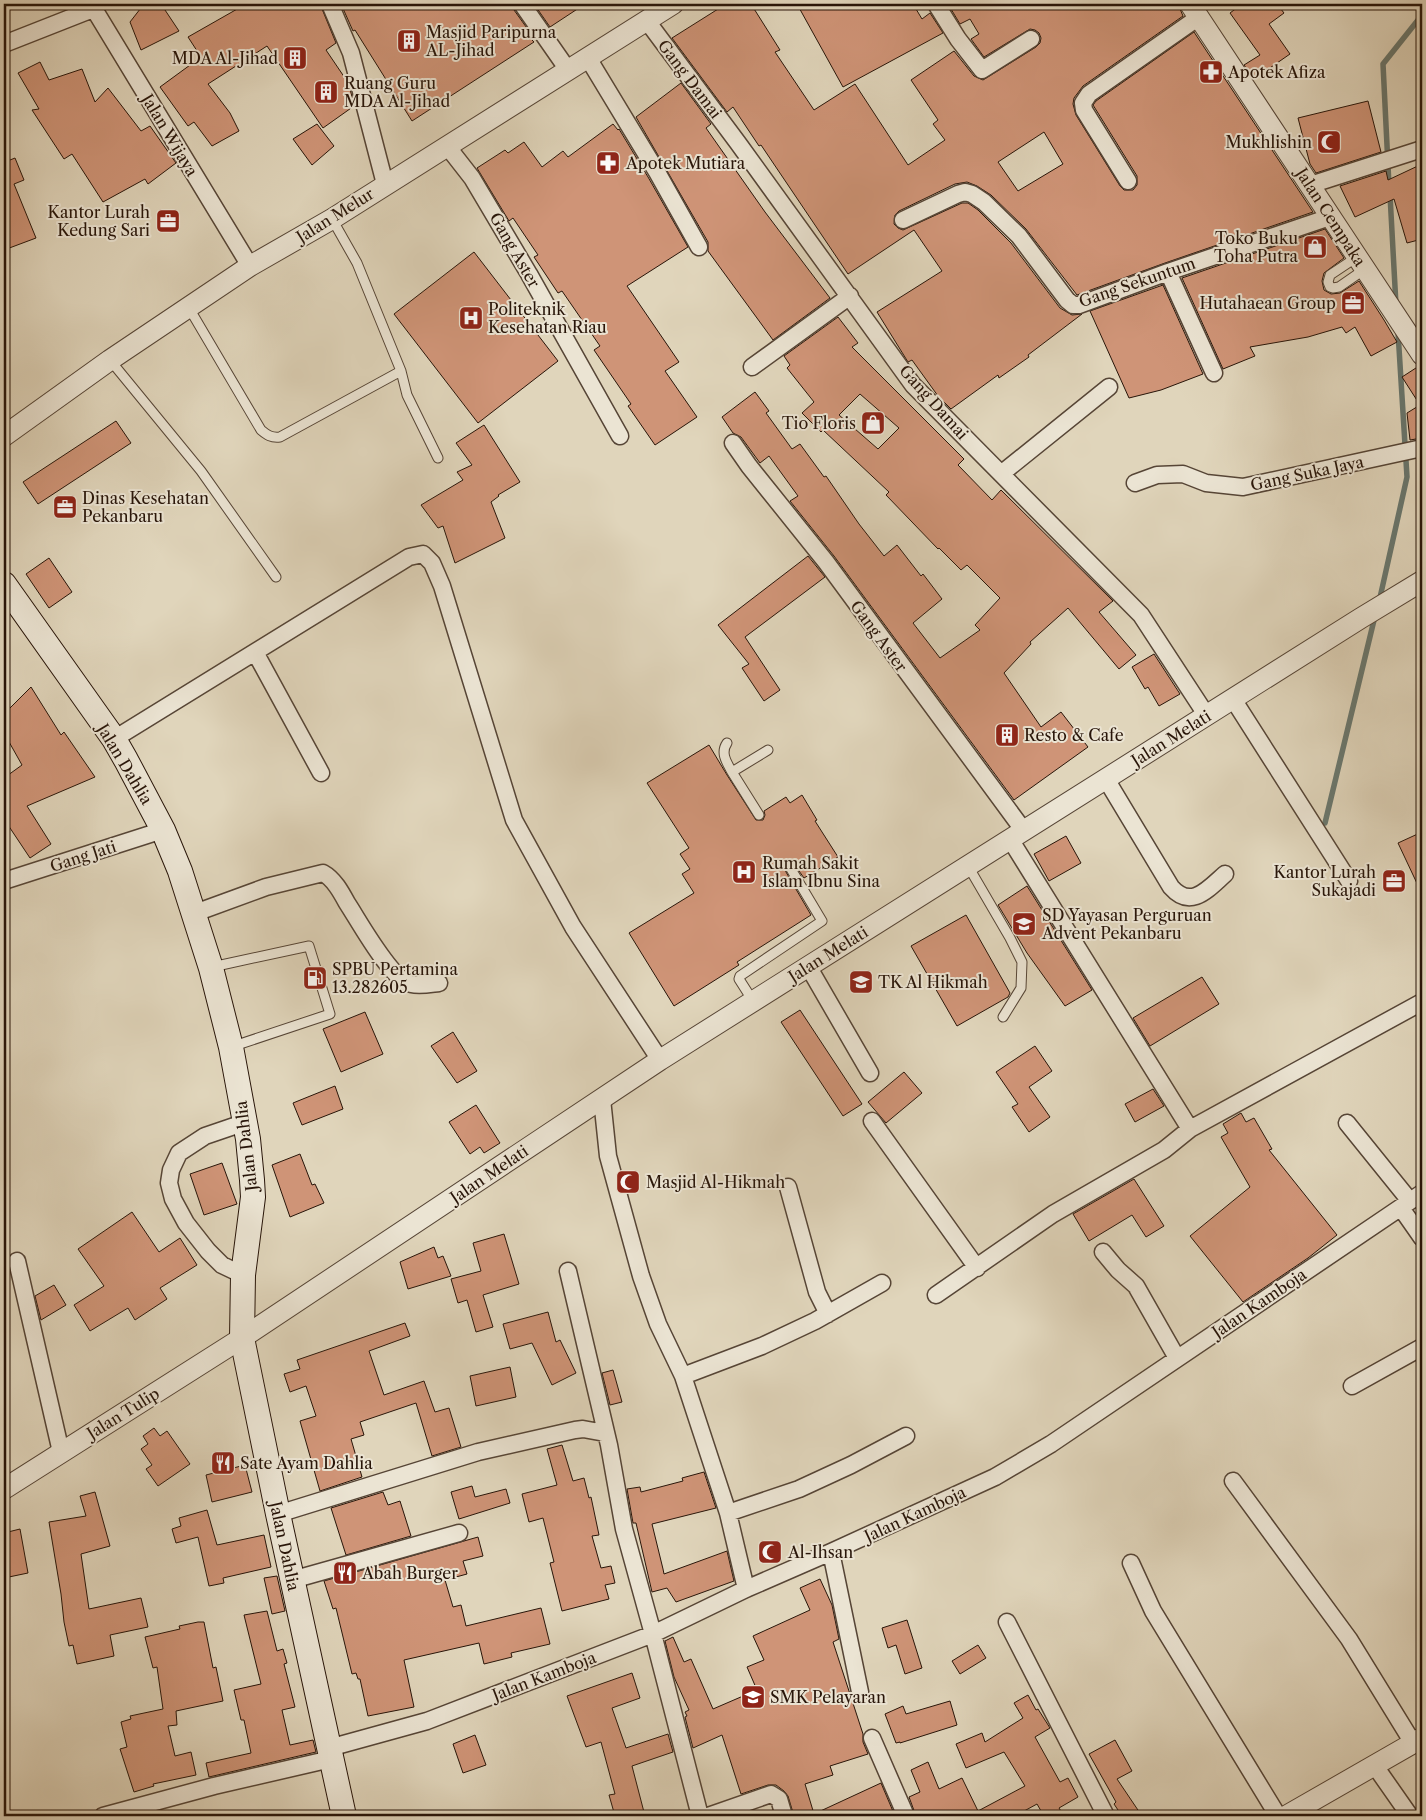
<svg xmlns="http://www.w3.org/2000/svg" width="1426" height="1820" font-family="'Libre Caslon Text',serif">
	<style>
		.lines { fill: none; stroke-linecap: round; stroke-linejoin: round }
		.stream { stroke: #69776e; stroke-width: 5.5 }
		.building { fill: #cf9477; stroke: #281509; fill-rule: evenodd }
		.service-casing { stroke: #564536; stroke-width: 11 }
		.minor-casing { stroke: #564536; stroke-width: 19 }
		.tertiary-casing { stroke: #564536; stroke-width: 22 }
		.secondary-casing { stroke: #281509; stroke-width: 26 }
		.service { stroke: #ebe4d3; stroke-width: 9 }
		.minor { stroke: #ebe4d3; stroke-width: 16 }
		.tertiary { stroke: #ebe4d3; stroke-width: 20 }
		.secondary { stroke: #ebe4d3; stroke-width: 24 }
		.labels { text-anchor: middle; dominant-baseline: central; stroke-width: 4; stroke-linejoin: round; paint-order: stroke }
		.poi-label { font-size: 16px; fill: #281509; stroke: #ebe4d3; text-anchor: start }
		.street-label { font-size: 16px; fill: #281509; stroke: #ebe4d3 }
	</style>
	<rect width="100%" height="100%" fill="#e0d5bb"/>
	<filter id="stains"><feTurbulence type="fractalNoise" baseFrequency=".004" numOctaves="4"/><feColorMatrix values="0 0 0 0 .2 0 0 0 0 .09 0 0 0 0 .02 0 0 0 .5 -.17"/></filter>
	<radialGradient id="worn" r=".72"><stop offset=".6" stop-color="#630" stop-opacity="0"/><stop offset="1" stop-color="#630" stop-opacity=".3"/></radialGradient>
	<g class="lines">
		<path class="stream" d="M1389,186L1383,64L1422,15
			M1390,195L1396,305
			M1379,602L1407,477L1398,332
			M1325,823L1375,616"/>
	</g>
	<path class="building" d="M144,4H161L179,31L141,50L130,22Z
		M246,4H320L336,43L326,50L349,84L354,106L323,128L267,46L208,84L230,113L239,131L212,146L194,122L188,126L160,87L201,57L188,37Z
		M341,4H512L514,10L534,38L532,40L534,42L412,121L355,30L353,31Z
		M534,4H585L550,27Z
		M726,4H751L780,50L775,52L814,110L855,84L908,165L945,140L933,124L938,120L911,80L954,51L974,76L983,80L1036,47L1040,43L1041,38L1039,33L1035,30L1030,29L984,57L971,39L979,34L970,19L960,24L948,4H1178L1183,16L1083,86L1074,98L1073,104L1076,115L1120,186L1124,190H1133L1137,185V176L1093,105L1096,101L1194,32L1313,212L1165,263L1077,295L1026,229L991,195L977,186L967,182L955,184L899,211L895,215L894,224L898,228L903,230L962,203H968L978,210L1011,243L1060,308L1072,315L1082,314L1028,355L1029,357L999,378L998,375L951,409L938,396L912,360L908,362L877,312L942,271L914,230L848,274L761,145L759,146L733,107L727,112L672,38ZM1044,132L1063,164L1018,191L998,162Z
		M797,4H913L922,19L930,13L943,33L843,87Z
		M1242,4H1277L1284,13L1269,24L1290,54L1254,79L1244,65L1260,55L1230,13Z
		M40,62L49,80L82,69L95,102L108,88L141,131L150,126L176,163L148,184L145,179L103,202L72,154L64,159L32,110L39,109L18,73Z
		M681,83L711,124L706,128L765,212L830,298L773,340L708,251V242L636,117Z
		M1368,101L1381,152L1316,173L1310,164L1298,118Z
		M317,124L334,146L312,165L293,139Z
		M613,124L618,130L619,129L648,177L688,247L627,286L679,362L665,371L697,417L655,445L628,406L631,404L594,350L600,346L562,291L558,293L534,257L538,255L513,218L509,221L477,168L505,150L508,153L524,142L542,167L563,151L568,157Z
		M15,158L24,180L14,184L36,238L4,250V160L5,162Z
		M1422,164V239L1407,243L1394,199L1355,217L1340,186L1386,171L1388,180Z
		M1325,229L1344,258L1324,273L1322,281L1324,290L1331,294L1340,293L1359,281L1384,320L1397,342L1371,356L1355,327L1346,333L1342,327L1308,337L1250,347L1255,356L1223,369L1182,278Z
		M474,252L558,361L478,423L394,314Z
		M1163,285L1203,374L1161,390L1129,398L1090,311Z
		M838,317L858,343L852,347L964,459L958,465L992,500L1001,490L1113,601L1099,612L1136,655L1119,669L1068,608L1030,642L1031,644L1004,673L1041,727L1061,712L1088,747L1014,800L834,556L790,501L798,496L769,456L760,463L741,437L733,433L722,417L755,392L769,411L766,413L792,449L800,444L824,477L826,476L859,524L884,556L897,545L921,576L923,574L942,599L913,623L940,658L980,630L975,625L1000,598L967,565L961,570L939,548L938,549L886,495L889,492L823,430L821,432L802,413L814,402L787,368L790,365L784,356ZM860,394L899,428L878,449L839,415Z
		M1419,366L1422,367V438L1410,440L1407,413L1420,405L1402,377Z
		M116,421L131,443L38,504L23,482Z
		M484,425L520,482L498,495L499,496L491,502L505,538L455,563L443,526L438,528L421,505L463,480L457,472L472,465L456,443Z
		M808,556L825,577L745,637L780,690L764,701L742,668L749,664L718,625Z
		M49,558L72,592L49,608L26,574Z
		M1154,654L1180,694L1159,706L1148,687L1145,689L1132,667Z
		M31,687L61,735L64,732L95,777L27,806L51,844L30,858L4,819V778L22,765L4,733V714Z
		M709,745L727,775L756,820H763L765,815L764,811L786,797L790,803L802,795L817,820L815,821L838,857L804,878L794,864H787L785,869L786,872L811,915L737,962L739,965L674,1006L629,933L694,893L682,874L690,869L680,854L689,848L647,783Z
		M1422,832V894L1398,843Z
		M1066,836L1081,863L1049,881L1034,854Z
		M1027,886L1092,990L1065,1006L1027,953L998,905Z
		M966,915L1010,993L1008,997L957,1026L911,946Z
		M1202,977L1219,1004L1150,1046L1133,1018Z
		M800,1010L862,1104L843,1116L781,1022Z
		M365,1012L383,1054L341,1072L323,1029Z
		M453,1032L477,1071L457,1083L431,1046Z
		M1035,1046L1052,1071L1029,1087L1050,1117L1029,1132L1012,1107L1018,1104L996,1072Z
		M904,1072L922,1093L886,1123L868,1102Z
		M335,1086L343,1109L302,1125L293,1103Z
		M1153,1089L1164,1106L1135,1122L1125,1104Z
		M476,1105L500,1143L484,1153L480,1147L470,1154L449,1122Z
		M1241,1113L1246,1122L1254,1118L1272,1149L1269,1150L1337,1235L1308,1258L1243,1302L1190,1236L1250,1187L1221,1137L1228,1133L1223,1124Z
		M300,1154L312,1185L315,1184L324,1203L290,1217L272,1165Z
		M222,1163L237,1204L204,1215L190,1174Z
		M1134,1179L1164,1226L1146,1237L1132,1215L1089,1241L1073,1214Z
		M132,1212L159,1252L180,1238L197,1265L160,1288L167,1299L135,1320L128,1308L90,1331L74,1305L104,1286L78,1249Z
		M504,1234L519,1284L483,1295L493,1327L476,1332L467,1300L458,1303L451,1279L481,1271L473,1243Z
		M434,1247L438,1258L443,1256L451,1276L408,1289L400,1262Z
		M54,1285L66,1305L41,1320L35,1296Z
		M548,1312L556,1342L560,1340L576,1373L552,1385L532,1343L510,1349L503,1324Z
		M405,1323L410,1336L369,1351L384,1395L424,1381L435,1412L449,1408L461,1447L432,1456L416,1403L360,1422L364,1435L351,1439L362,1477L320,1491L300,1421L316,1416L306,1386L290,1392L284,1374L300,1369L297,1360Z
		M510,1367L516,1397L476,1406L470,1376Z
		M613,1370L622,1402L610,1405L602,1373Z
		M154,1428L160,1436L167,1431L190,1464L158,1486L146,1469L152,1465L141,1449L148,1444L143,1436Z
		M562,1445L573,1481L584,1478L589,1498L591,1497L599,1535L592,1536L601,1568L611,1566L615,1583L605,1585L609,1599L562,1611L550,1563L554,1562L543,1518L529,1522L522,1494L557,1485L547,1449Z
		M245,1465L252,1492L212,1502L206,1475Z
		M704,1472L716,1508L652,1524L663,1569L664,1574L727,1551L734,1581L676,1602L667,1588L652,1592L636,1523H633L627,1489L640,1487L641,1492L683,1481L682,1478Z
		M472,1486L475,1497L506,1489L510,1503L459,1519L451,1492Z
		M95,1492L110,1546L81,1554L89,1609L141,1598L148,1627L110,1635L114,1656L77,1664L73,1645L69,1646L64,1622L61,1594L49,1522L86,1516L80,1496Z
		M383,1492L388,1505L400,1501L411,1536L346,1555L331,1508Z
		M207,1510L217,1545L264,1535L271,1567L223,1578L224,1583L209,1586L198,1537L176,1543L172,1529L181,1526L179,1518Z
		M20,1529L28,1573L4,1578V1533Z
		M478,1537L483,1556L463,1561L467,1574L445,1580L453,1607L461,1605L466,1626L541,1608L550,1644L511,1653L512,1657L484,1664L479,1643L404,1660L414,1707L368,1716L360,1679H358L356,1673L352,1674L336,1608L333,1609L324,1581Z
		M277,1576L285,1611L272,1614L264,1578Z
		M820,1579L832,1605L839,1639L833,1642L863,1734V1742L868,1754L830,1766L833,1775L805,1784L814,1814L881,1783L895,1816H794L788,1796L784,1791L776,1785H768L741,1794L722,1735L693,1748L685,1717L687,1716L685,1712L689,1710L674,1677L665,1641L673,1637L684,1662L691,1659L713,1709L757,1690L747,1667L764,1660L753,1636L810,1610L800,1588Z
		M267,1611L277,1651L283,1649L287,1663L284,1664L295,1707L282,1710L290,1745L313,1740L316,1752L209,1777L206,1763L251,1753L244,1720H241L234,1690L261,1684L244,1615Z
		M907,1620L922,1668L905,1674L896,1645L888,1648L882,1628Z
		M198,1622H204L213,1668L216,1667L223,1701L176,1711L177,1725L168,1726L175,1756L191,1752L196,1775L153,1784L154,1786L134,1792L120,1749L127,1747L121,1722L131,1719L130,1716L163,1709L157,1667L153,1668L145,1637L180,1629L179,1626Z
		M978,1645L986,1658L960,1674L952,1661Z
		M632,1673L640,1698L612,1708L626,1748L668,1734L673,1752L632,1766L645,1816H615L609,1795L615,1794L601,1742L586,1747L567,1696Z
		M1028,1695L1036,1710L1038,1709L1050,1728L1035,1737L1060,1782L1068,1778L1078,1797L1059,1808L1064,1816H1044L1037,1804L1015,1816H916L909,1797L920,1792L911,1770L928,1762L939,1789L962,1778L978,1811L1025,1786L1004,1752L966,1768L956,1744L982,1733L985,1742L1023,1718L1014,1703Z
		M950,1701L957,1725L900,1743V1742L896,1743L885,1714L903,1706L906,1714Z
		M475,1735L486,1765L463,1773L453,1744Z
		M1115,1740L1132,1771L1117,1779L1142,1816H1122L1114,1804L1116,1802L1089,1754Z"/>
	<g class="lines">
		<defs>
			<path id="service" d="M332,219L357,263L401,371L407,395L438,458
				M1357,257L1330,275L1328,282L1330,287L1333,288L1339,287L1365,269
				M189,308L261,430C267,435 271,438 280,437L401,371
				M110,360L201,471L276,577
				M727,743C720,753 727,763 732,772
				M759,815L732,772L768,750
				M968,866L1010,938L1022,962L1021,988L1003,1017
				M212,967L309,946L330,1014L231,1047
				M753,1001L739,979L740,976L822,921L791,869"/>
			<path id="minor" d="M91,4L250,266
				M330,4L351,53L385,184
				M522,4L568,70
				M936,4L958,39L982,70L1031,39
				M647,21L738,143L913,385L1141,615L1207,716
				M4,44L93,9
				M588,58L657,172L699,247
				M447,146L472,178L529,274L620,436
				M1128,181L1084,110L1083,103L1089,94L1199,17
				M1310,185L1422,149
				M903,220L958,194L965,192L972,194L984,202L1019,236L1067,300L1073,305H1079L1168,272L1330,217
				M1168,272L1214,373
				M752,367L850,296
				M733,443L749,466L826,562L1024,831
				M1001,474L1109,387
				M1135,483L1157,475L1183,474L1206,483L1243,487L1422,448
				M255,652L321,773
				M1233,699L1349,881
				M114,739L409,557L423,554L432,563L442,586L514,820L573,927L660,1060
				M1106,779L1171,887C1191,910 1208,889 1225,874
				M1010,839L1190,1129
				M4,881L163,830
				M195,913L266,887L323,873C334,879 341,892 347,903C359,921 391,980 411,984C420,986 430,984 439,983
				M808,966L870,1073
				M602,1099L608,1156L641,1276L658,1324L683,1376L728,1513L746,1589
				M872,1121L977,1268
				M1347,1123L1410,1201
				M788,1187L817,1292L828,1314
				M1401,1208L1422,1238
				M1103,1252L1118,1270L1136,1286L1177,1358
				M17,1261L61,1452
				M568,1271L609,1445L624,1529L653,1634L700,1816
				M243,1275L222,1265L208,1251L186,1223L173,1199L169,1183L171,1170L179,1153L205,1136L246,1122
				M936,1295L1053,1214L1164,1150L1190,1129L1422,1002
				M683,1376L762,1346L815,1321L882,1283
				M1352,1386L1422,1347
				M1233,1481L1349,1639L1413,1743
				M728,1513L799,1489L851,1465L906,1436
				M278,1514L478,1452L575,1430L583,1429L605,1433
				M831,1552L860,1692
				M1131,1563L1153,1611L1278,1816
				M292,1580L459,1533
				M1007,1622L1106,1816
				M872,1738L906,1816
				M329,1748L427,1721L653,1634L746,1589L831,1552L995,1477L1051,1444L1422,1193
				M1375,1766L1410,1816
				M103,1816L214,1786L331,1759
				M708,1816L771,1794L779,1799L784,1816"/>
			<path id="tertiary" d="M1190,4L1422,355
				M4,436L110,360L250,266L332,219L673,4
				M4,1489L242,1338L660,1060L1361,618L1422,581
				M1286,1816L1422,1738"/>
			<path id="secondary" d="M4,584L114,739L126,760L163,830L180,871L211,968L231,1047L248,1139L252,1180L253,1197L243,1275L242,1338L278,1514L344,1816"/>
		</defs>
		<use href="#service" class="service-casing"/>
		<use href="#minor" class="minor-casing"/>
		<use href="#tertiary" class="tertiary-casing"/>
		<use href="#secondary" class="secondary-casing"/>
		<use href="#service" class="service"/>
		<use href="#minor" class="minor"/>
		<use href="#tertiary" class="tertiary"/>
		<use href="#secondary" class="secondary"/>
	</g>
	<defs>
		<symbol id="building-square" viewBox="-11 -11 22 22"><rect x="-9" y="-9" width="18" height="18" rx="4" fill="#8f2418" stroke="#ebe4d3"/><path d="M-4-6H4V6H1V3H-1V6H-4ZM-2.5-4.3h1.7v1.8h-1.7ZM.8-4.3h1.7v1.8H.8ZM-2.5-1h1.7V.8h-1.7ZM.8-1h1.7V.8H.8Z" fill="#fff"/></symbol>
		<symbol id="pharmacy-square" viewBox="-11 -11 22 22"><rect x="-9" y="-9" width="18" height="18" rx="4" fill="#8f2418" stroke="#ebe4d3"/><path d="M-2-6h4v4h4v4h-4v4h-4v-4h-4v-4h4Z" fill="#fff"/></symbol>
		<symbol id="mosque-square" viewBox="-11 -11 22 22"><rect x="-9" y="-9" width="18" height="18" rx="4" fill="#8f2418" stroke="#ebe4d3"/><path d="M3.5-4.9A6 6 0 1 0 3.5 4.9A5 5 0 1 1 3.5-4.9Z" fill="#fff"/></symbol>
		<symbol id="office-square" viewBox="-11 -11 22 22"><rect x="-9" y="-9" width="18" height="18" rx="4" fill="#8f2418" stroke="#ebe4d3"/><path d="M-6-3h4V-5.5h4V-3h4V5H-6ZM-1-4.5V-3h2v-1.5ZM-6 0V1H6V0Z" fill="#fff"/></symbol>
		<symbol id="shop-square" viewBox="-11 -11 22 22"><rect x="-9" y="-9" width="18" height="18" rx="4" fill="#8f2418" stroke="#ebe4d3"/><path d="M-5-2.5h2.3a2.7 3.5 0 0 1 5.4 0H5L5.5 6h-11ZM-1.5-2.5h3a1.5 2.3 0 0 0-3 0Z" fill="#fff"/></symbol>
		<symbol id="hospital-square" viewBox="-11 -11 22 22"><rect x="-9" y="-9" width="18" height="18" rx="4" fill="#8f2418" stroke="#ebe4d3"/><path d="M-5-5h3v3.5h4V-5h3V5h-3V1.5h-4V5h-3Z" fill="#fff"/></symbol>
		<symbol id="school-square" viewBox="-11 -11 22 22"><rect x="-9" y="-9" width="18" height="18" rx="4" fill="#8f2418" stroke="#ebe4d3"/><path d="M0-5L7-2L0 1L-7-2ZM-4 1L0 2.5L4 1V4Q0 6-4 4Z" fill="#fff"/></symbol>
		<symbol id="fuel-square" viewBox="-11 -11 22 22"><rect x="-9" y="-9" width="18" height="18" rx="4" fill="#8f2418" stroke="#ebe4d3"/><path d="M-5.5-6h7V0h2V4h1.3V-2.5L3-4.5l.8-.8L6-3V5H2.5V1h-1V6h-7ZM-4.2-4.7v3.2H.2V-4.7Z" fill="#fff"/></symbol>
		<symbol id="restaurant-square" viewBox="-11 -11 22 22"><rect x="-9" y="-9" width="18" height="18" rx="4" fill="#8f2418" stroke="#ebe4d3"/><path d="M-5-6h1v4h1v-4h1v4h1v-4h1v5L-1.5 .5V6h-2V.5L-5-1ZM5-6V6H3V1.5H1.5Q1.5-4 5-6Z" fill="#fff"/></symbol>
	</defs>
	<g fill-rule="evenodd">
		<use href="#building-square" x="395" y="27" width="28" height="28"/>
		<use href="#building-square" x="281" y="44" width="28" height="28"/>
		<use href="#pharmacy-square" x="1197" y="58" width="28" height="28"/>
		<use href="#building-square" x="312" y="78" width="28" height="28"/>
		<use href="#mosque-square" x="1315" y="128" width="28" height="28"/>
		<use href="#pharmacy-square" x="594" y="149" width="28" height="28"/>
		<use href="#office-square" x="154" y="207" width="28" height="28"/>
		<use href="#shop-square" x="1301" y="233" width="28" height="28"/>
		<use href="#office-square" x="1339" y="289" width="28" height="28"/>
		<use href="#hospital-square" x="457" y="304" width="28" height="28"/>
		<use href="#shop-square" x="859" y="409" width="28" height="28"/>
		<use href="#office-square" x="51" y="493" width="28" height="28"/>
		<use href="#building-square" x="993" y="721" width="28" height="28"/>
		<use href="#hospital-square" x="730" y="858" width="28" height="28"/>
		<use href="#office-square" x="1380" y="867" width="28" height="28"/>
		<use href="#school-square" x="1010" y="910" width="28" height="28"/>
		<use href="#fuel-square" x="301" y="964" width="28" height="28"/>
		<use href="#school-square" x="847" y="968" width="28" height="28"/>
		<use href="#mosque-square" x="614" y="1168" width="28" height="28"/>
		<use href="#restaurant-square" x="209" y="1449" width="28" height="28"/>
		<use href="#mosque-square" x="756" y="1538" width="28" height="28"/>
		<use href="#restaurant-square" x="331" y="1559" width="28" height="28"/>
		<use href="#school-square" x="739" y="1683" width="28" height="28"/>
	</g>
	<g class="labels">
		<g class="poi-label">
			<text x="426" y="32">Masjid Paripurna<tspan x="426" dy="18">AL-Jihad</tspan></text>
			<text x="278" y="58" text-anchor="end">MDA Al-Jihad</text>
			<text x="1228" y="72">Apotek Afiza</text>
			<text x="344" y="83">Ruang Guru<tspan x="344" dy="18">MDA Al-Jihad</tspan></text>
			<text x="1312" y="142" text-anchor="end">Mukhlishin</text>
			<text x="626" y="163">Apotek Mutiara</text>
			<text x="150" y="212" text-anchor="end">Kantor Lurah<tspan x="150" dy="18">Kedung Sari</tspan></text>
			<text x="1298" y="238" text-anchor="end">Toko Buku<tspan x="1298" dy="18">Toha Putra</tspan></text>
			<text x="1336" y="303" text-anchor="end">Hutahaean Group</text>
			<text x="488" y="309">Politeknik<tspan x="488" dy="18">Kesehatan Riau</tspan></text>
			<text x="856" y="423" text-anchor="end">Tio Floris</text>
			<text x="82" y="498">Dinas Kesehatan<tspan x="82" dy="18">Pekanbaru</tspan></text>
			<text x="1024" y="735">Resto &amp; Cafe</text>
			<text x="762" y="863">Rumah Sakit<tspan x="762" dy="18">Islam Ibnu Sina</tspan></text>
			<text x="1376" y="872" text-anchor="end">Kantor Lurah<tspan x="1376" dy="18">Sukajadi</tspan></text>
			<text x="1042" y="915">SD Yayasan Perguruan<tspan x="1042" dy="18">Advent Pekanbaru</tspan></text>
			<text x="332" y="969">SPBU Pertamina<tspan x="332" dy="18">13.282605</tspan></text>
			<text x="878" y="982">TK Al Hikmah</text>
			<text x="646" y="1182">Masjid Al-Hikmah</text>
			<text x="240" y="1463">Sate Ayam Dahlia</text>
			<text x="788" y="1552">Al-Ihsan</text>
			<text x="362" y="1573">Abah Burger</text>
			<text x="770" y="1697">SMK Pelayaran</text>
		</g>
		<g class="street-label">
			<text transform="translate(690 79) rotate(53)">Gang Damai</text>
			<text transform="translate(170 135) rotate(59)">Jalan Wijaya</text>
			<text transform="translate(335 215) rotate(-32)">Jalan Melur</text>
			<text transform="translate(1331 217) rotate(57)">Jalan Cempaka</text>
			<text transform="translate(515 250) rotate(60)">Gang Aster</text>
			<text transform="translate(1137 282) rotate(-19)">Gang Sekuntum</text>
			<text transform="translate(934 402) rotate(48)">Gang Damai</text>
			<text transform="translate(1307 473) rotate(-12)">Gang Suka Jaya</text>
			<text transform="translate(879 636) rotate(54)">Gang Aster</text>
			<text transform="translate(1171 738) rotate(-32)">Jalan Melati</text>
			<text transform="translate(125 764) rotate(59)">Jalan Dahlia</text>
			<text transform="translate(83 856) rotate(-18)">Gang Jati</text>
			<text transform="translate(828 954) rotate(-32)">Jalan Melati</text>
			<text transform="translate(246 1146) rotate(-97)">Jalan Dahlia</text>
			<text transform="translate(489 1174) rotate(-34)">Jalan Melati</text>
			<text transform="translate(1259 1303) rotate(-34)">Jalan Kamboja</text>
			<text transform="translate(123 1413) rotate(-32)">Jalan Tulip</text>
			<text transform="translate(915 1514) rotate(-25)">Jalan Kamboja</text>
			<text transform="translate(285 1546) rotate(78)">Jalan Dahlia</text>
			<text transform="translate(544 1676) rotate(-21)">Jalan Kamboja</text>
		</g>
	</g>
	<rect width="1426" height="1820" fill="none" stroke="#e0d5bb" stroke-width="20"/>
	<rect x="5" y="5" width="1416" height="1810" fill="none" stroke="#281509" stroke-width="2.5"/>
	<rect x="10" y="10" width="1406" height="1800" fill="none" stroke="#281509"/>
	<rect width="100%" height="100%" filter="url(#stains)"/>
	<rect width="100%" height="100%" fill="url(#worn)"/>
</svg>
